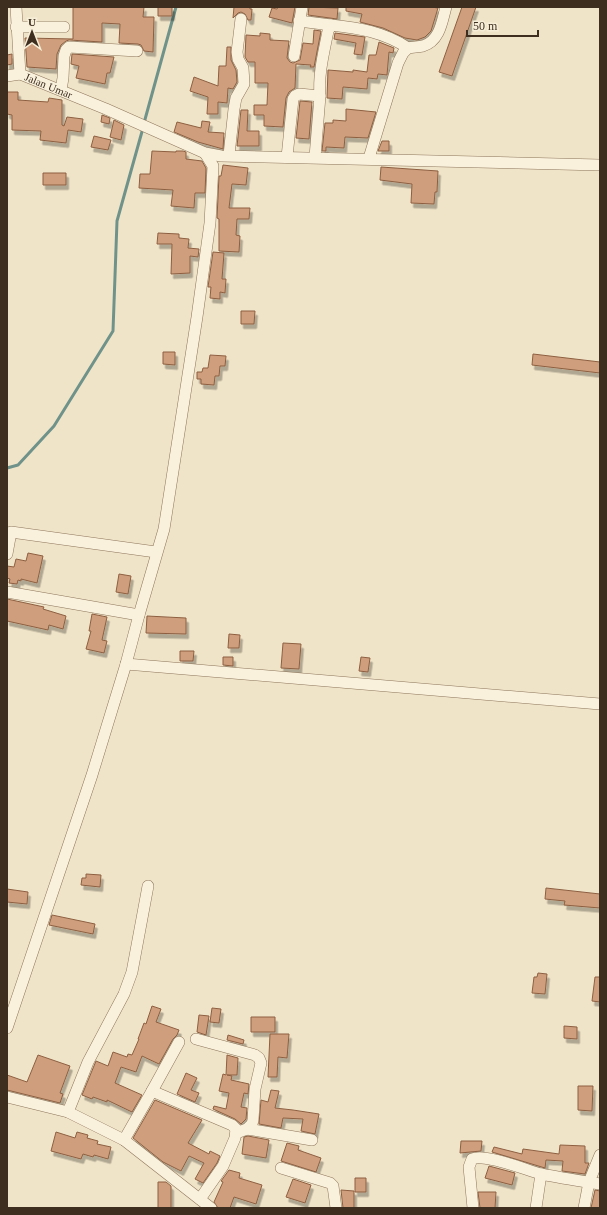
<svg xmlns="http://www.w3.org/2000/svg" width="607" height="1215" font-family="'Times New Roman',serif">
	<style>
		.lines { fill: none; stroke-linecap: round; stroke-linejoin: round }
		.stream { stroke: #6f938a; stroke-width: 3 }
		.building { fill: #cf9f7d; stroke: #8d5f41; filter: url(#shadow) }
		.street-casing { stroke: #8d765c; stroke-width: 12 }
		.street { stroke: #faf1dc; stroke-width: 11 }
		.labels { text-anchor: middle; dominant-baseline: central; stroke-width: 3.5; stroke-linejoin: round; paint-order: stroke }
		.street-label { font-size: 11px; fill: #3d2e20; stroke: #f7eed8 }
	</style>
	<defs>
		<filter id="shadow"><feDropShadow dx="2.5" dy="4.5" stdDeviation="0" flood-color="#0004"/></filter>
	</defs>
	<rect width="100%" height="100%" fill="#f0e4c8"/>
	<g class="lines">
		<path class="stream" d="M144,123L176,7
			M7,468L18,465L54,426L113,331L117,221L143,128"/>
	</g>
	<path class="building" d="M73,7H144L143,17H154L153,52L144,51L141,45L138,44L119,43L120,24L102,23V42L69,40L66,41L61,45L57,54L56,69L27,67L25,38L73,39Z
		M158,7H172V16H158Z
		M234,7H250V9H252L251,20H248L245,14L241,12L238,13L233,18Z
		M278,7H295L292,23L269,17L272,8L277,9Z
		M309,7L338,8L337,19L308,15Z
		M346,7H431L438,8L431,31L425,37L417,40L405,38L383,28L360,22L362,14L346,11Z
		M462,7H476L452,76L439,72Z
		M314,30L321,31L314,67H310L311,65L296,64L295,88L289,92L286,98L283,127L264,126V115H254V105H267L268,83H255V62H248L245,57L246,35L260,36V33L270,34V40L289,41L287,58L290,62L293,63L300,60L303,43L313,44Z
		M335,33L365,37L362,55L354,54L356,43L334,39Z
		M379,42L394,48L393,53L389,52L387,75L378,74L377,79L368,78L367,89L343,87L342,99L327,98L328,70L353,72V70L367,72L369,55H376Z
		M227,47H231V60L236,70L237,82L233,89L228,88L227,103L218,102V114H207L208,97L190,91L194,77L218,86L219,66H226Z
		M12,54V64L7,65V55Z
		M72,54L114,57L110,73H107L105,84L76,78L79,66L71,64Z
		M7,92H18V100L48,102L49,98L62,100V125L64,126L67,117L83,119L81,132L68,130L66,143L40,140L41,131L12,130V115L7,114Z
		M300,101L312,102L309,139L296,138Z
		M346,109L376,112L368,138L345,137L344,148L326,147V151H322L325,123H333V120L346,121Z
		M241,110H248L247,131H259V146H237Z
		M102,115L110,118L109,124L101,122Z
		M114,120L124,125L121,140L110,137Z
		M202,121L210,122L208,132L224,133L223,149L198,142L174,132L177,122L201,128Z
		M94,136L111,140L108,150L91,147Z
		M382,141H389V151H378Z
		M152,151L176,152V151H183L186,152V159L202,161L206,168L205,193H195L194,208L171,206L173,190L139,188L140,174H150Z
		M223,165L248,168L246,185L232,184L229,208H250L249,219H237L236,235L240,236L239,252L219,251V219L217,218L219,176H221Z
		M381,167L438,171L437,192H435L434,204L411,203L412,184L380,180Z
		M43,173H66V185H43Z
		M158,233L179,234V238L189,239L188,248L199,249L198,257L190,256V273L171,274L172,244H157Z
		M213,252L224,253L222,279H226L225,293L220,292V299L210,298L211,287H208Z
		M241,311H255L254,324H241Z
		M163,352H175V365L163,364Z
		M533,354L600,362V373L532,365Z
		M210,355L226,356L225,366H220L219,376H215L214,385L201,384V379H197V372H202L203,368H208Z
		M28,553L43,556L37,583L21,579V581L18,580L17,584L9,583L10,579L7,578V566L14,567L16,559L26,561Z
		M119,574L131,576L128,594L116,592Z
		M7,599L44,607L43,609L66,616L63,629L49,625L48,630L7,621Z
		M92,614L107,617L102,640L107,641L104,653L86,649L91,631H89Z
		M147,616L186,618V634L146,633Z
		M229,634L240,635L239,648H228Z
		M283,643L301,644L299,669L281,668Z
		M180,651H194L193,661H180Z
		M223,657H233V666L223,665Z
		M361,657L370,658L368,672L359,671Z
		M86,874L101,875L100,887L81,885L82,878H86Z
		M546,888L600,894V908L564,905L565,901L545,899Z
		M7,889L28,892L27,904L7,902Z
		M52,915L95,924L93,934L49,925Z
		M538,973L547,974L545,994L532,993L534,977H537Z
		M595,977H600V1002L592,1001Z
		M152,1006L161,1009L156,1022L179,1030L177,1035L173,1039L159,1064L142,1056L136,1072L121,1067L115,1083L142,1095L132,1112L107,1100V1102L93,1097L92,1099L82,1095L96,1061L108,1066L113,1052L127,1057L128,1054L132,1055L139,1039H138L144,1023L146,1024Z
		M212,1008L221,1009L219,1023L210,1022Z
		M199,1015L209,1016L206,1035L197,1032Z
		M251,1017H275V1032H251Z
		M564,1026L577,1027V1039L564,1038Z
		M270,1034H289L287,1058L278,1057L277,1077H268Z
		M228,1035L244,1040L243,1044L227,1040Z
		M38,1055L70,1066L60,1093L63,1094L60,1103L7,1090V1075L27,1082Z
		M227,1055L238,1058L237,1075H227L232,1076L231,1080L249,1084L248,1094L244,1093L241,1107L247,1108L246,1119L241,1124L235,1119L213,1109L214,1106L226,1109L229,1093L219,1091L223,1074L226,1075Z
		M186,1073L197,1078L191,1090L199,1093L195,1102L177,1094Z
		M578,1086H593L592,1111L578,1110Z
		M271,1090L279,1091L275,1108L293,1110L319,1114L315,1134L301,1131L303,1119L283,1118L281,1128L259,1124L261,1100L268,1102Z
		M155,1100L202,1120L188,1143L209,1154L210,1151L220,1156L217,1163L203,1183L195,1179L204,1163L189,1156L181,1171L163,1162L133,1138Z
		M56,1132L75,1138L77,1132L88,1135L87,1138L98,1141L97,1144L111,1147L108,1159L94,1155L93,1157L83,1154L81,1159L51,1151Z
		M248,1136L269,1140L266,1158L242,1154L244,1137Z
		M461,1141H482L481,1151L460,1153Z
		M287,1143L299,1146L298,1150L321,1158L316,1172L281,1161Z
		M560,1145L585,1146V1163H589L585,1174L562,1171L563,1161L546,1160L545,1168L492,1152L494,1147L522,1154L523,1149L559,1154Z
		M489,1166L515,1173L512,1185L485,1178Z
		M229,1170L240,1173L239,1178L262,1185L256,1204L234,1197L230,1208H218L214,1202L223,1182L221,1181Z
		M355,1178H366V1192H355Z
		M293,1179L311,1185L305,1203L286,1197Z
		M158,1182H166L171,1186V1208H158Z
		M341,1190L354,1191V1208H343Z
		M595,1190L600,1191V1208H591Z
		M478,1192H496L495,1208H480Z"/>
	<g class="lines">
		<defs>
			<g id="street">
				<path id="s1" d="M16,7L20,74L106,109L205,153L221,156L600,165"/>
				<path d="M299,21L331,25"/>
				<path d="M16,27H64"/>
				<path d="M294,56L302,7"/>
				<path d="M7,76L20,74"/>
				<path d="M61,90L63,78L64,56L66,50L69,47L137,51"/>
				<path d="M229,155L234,109L236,98L244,84L243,68L238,59L237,52L241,19"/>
				<path d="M287,157L293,99L295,96L299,94L320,96"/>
				<path d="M315,157L320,96C318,74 324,52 328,31L331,25C359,28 384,32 408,48"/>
				<path d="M369,158L398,63L403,53L408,48C413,47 418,47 423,46C440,41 442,21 446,7"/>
				<path d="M7,554L11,532L156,552"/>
				<path d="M7,592L139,615"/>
				<path d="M126,664L600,704"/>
				<path d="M7,1028L92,775L126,664L139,615L164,529L197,317L210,223L213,166L205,153"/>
				<path d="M196,1039L255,1055L259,1058L261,1063L255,1089L253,1120L252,1124L247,1129L236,1133"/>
				<path d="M152,1091L179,1042"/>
				<path d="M7,1097L68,1112L124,1140L211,1208"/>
				<path d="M68,1112L88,1062L124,994L132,972L148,886"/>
				<path d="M247,1129L312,1140"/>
				<path d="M124,1140L152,1091L232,1125L236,1129L235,1138L223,1166L200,1199"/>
				<path d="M281,1168L330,1183L333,1186L336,1208"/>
				<path d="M473,1208L469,1167L472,1159C485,1153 526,1170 541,1174C561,1178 581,1181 600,1184"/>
				<path d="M536,1208L541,1174"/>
				<path d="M584,1208L589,1182L600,1155"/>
			</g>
		</defs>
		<use href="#street" class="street-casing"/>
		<use href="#street" class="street"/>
	</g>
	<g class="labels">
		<g class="street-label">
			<text stroke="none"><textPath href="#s1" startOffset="98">Jalan Umar</textPath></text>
		</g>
	</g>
	<rect width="607" height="1215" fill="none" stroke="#3d2e20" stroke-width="16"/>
	<g transform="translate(32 32)" stroke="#f7eed8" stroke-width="3" paint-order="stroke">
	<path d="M0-3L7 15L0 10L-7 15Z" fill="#3d2e20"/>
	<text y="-6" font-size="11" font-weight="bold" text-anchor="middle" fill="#3d2e20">U</text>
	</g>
	<path d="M467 30v6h71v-6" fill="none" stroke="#3d2e20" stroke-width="2"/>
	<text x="473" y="30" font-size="12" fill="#3d2e20" stroke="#f7eed8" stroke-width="3" paint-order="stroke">50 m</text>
</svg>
